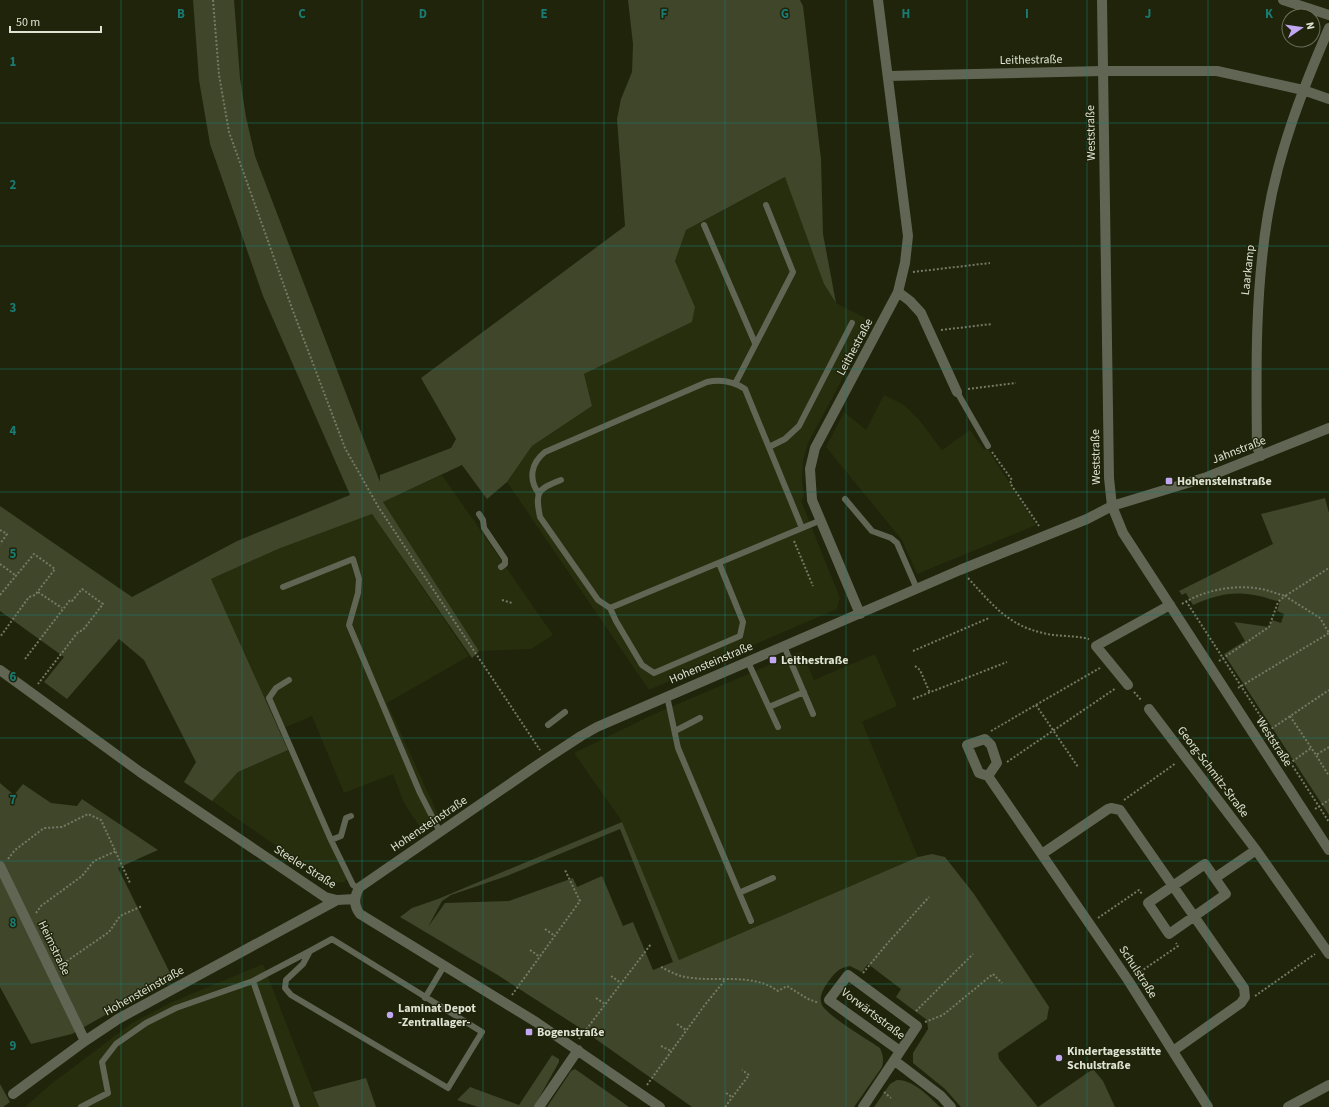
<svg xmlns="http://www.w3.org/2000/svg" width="1329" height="1107" font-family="'Source Sans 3',sans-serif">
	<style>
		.built { fill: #272e0d }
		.green { fill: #3f462a; fill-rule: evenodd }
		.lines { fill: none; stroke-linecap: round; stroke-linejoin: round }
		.path { stroke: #757a65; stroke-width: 2; stroke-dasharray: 2 2; stroke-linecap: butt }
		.service { stroke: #616654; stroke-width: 6 }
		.minor { stroke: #616654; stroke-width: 10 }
		.tertiary { stroke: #616654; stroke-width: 10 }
		.grid { fill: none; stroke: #197b73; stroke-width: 1; stroke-opacity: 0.55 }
		.poi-dot { fill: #c2a8f3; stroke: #1f240b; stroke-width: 1.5 }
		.labels { text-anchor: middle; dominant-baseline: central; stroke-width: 3; stroke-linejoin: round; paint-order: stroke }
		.street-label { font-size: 12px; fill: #dfe3d3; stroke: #1f240b }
		.poi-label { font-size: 12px; font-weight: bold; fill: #dfe3d3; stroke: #1f240b; text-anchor: start }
		.grid-label { font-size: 13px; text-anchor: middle; font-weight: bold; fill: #197b73; stroke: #1f240b; stroke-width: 3; stroke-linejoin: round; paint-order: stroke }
	</style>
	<rect width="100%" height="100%" fill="#1f240b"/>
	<path class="built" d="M786,177L824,284L836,303L873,322L808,443L803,461L802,481L804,496L801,501L840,598L837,609L649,690L507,482L532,446L592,406L584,374L692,322L695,307L675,261L686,230Z
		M884,395L904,405L920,421L942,450L970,430L984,450L987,448L1036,525L917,574L902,540L826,447L844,412L866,430Z
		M442,475L553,635L531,649L479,651L383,502Z
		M372,514L469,656L387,703L440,819L421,829L404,803L393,774L344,793L312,716L279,730L211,579L278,549Z
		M802,651L814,680L875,654L897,706L862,722L918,857L679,960L621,820L574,753L652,715Z
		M288,750L347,879L344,882L334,883L315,873L212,801L238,772Z
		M263,964L319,1107H25L51,1084L132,1023L172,1002Z"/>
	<path class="green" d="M193,0H234L240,78L246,117L255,156L380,482V475L451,448L456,439L421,378L625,226L617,119L621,99L632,72L633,44L628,0H800L803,6L821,159L823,234L836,303L824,284L785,177L686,230L675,261L695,307L692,322L584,374L592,406L532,446L507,482L487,499L462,465L383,502L479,651L472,658L372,514L278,549L211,579L288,750L238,772L212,801L184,782L196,762L144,660L119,639L67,699L44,682L64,657L0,611V506L132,597L237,541L350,495L263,296L210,144L199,80Z
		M1325,498L1329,513V815L1224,654L1245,641L1234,622L1269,627L1272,620L1281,623L1284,614L1277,611L1280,601C1273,601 1266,597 1259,596C1235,590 1215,595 1193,605L1186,593L1182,595L1179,591L1273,544L1261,514Z
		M0,783L14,795L23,784L51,803L77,806L82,799L158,850L118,868L172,977L72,1034L31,1044L0,987Z
		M622,822L679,960L918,857L932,854L945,857L974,894L1049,1007L1047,1019L998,1053L999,1059L1038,1107L1093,1069L1103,1081L1115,1107H961L945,1089L913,1063V1053L928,1029L927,1020L896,997L901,989L868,964L862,972L850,966C838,968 835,973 828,982C824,988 818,997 822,1005C829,1017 867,1039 880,1048C883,1055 884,1060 882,1067L854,1107H692L580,1028L496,974L400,917L412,908L438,899ZM620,829L673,962L653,970L633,922L623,926L602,876L577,887L573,878L509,901L445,903L428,927L442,901L451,895L507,876Z
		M552,1055L559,1059V1062L534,1107H478L457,1100L470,1087L519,1105Z
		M575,1069L578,1071L629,1107H547L571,1071Z
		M366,1078L376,1107H319L313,1092Z
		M897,1080C912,1079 930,1097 940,1107H874L890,1084Z
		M0,1084L10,1102L3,1107H0Z"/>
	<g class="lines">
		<path class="path" d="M213,0L219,75L229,132L293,311L345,448L379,508L540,750
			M913,272L990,263
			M941,330L992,324
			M968,389L1016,383
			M992,452L1012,480L1010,483L1039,526
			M0,530L7,534L0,544
			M794,541L813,586
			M0,564L15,575
			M968,578C991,603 1007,625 1043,633C1058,637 1074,635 1089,639
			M38,592L62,608
			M0,595L34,554L55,569L35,595L29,597L0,637
			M502,600L512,603
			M1186,601L1329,822
			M1182,604C1202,591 1231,585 1255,588C1265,589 1275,593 1285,596L1329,568
			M913,651L989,618
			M25,659L70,600L72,601L82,589L103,604L83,630L78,632L38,684
			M1219,661L1269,627L1278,602L1285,596L1320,618L1329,633
			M915,666L920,670L930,693
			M1238,688L1329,633
			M1134,692L1142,701
			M913,699L1007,662
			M1036,705L1078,767
			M1290,716L1316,755
			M991,731L1100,668
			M1265,733L1329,690
			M1329,747L1316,755L1329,776
			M1007,762L1116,688
			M1286,766L1311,748
			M1124,800L1176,763
			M1315,809L1329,800
			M8,859L15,850L44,828L62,827L88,814L101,820L130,883
			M36,913L41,906L82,876L94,861L116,851
			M1098,918L1139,890L1142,894
			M545,929L555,936
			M530,950L540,957
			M59,964L67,961L109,932L120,916L142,906
			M661,967C667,970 674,974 681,976C712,984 750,971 778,991L787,986L808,999L819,1003
			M863,973L886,945L929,897
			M1137,974L1178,946L1176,943
			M611,976L621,983
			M512,995L580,901L565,870
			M1255,996L1315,954
			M596,998L605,1004
			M916,1011L973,954
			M925,1022L943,1015L993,974L1002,983
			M677,1024L686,1030
			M579,1039L651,944
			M661,1046L671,1051
			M647,1085L704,1006L725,980
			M884,1092L891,1098
			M726,1093L732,1097
			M725,1107L749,1075L742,1070"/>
		<path class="service" d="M704,225L755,343
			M735,384L793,272L766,205
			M957,392L988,446
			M769,447L785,439L799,426L852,323
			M561,480C537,489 535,492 540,517L598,600L610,608L616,621L642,665L654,673L740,636L743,622L719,563
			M539,494C528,479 531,463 545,452L707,382C721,379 733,381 745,389L802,528
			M845,499L872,531L891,538L897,543L917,589
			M479,514L483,520L484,528L505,559V564L501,567
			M283,587L353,559L359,579L358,593L349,625L420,793L440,832
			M610,608L819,521
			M784,646L813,714
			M748,662L778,727
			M289,680L276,688L269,698L331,840L353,885L359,889
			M667,696L678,748L751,921
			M769,707L804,692
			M548,725L565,712
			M675,731L700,718
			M331,840L341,836L346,818L351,816
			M741,892L773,878
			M332,939L482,1032L448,1088L291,995L285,988L286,980L303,964L310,951Z
			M253,981L310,951
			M425,998L444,966
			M81,1107L108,1093L102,1062L116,1044L146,1023L176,1008L253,981L297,1107"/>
		<path class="minor" d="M1283,0L1329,15
			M888,76L1103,71H1217L1303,90L1329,99
			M898,292L910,301L921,313L957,392
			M1261,456L1257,447C1256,369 1255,291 1268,214C1279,150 1303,88 1329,28
			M860,614L812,500L810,469L815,448L898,292L905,263L908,236L878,0
			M0,670L140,772L325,897L337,900L355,899
			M1128,685L1096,646L1170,605
			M1149,709L1256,850L1329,954
			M988,776L979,773L967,745L985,739L991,745L997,763L988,776L1128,980L1208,1107
			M1042,854L1108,809L1111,808L1120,810L1244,988L1245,997L1241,1003L1173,1051
			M1205,864L1226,894L1169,934L1148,903Z
			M0,866L85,1041
			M1215,878L1256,850
			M895,1061L941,1096L951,1107
			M13,1094L85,1041L118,1019L337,900
			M539,1107L578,1050
			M660,1107L536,1022L360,914C353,905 354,896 360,887L546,759L581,736L597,727L960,570L1087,519L1112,506L1207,477L1329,428
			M863,1107L917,1026L848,975L829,1000L900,1051
			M1288,1107L1329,1085"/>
		<path class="tertiary" d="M1102,0L1109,478L1112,506L1123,533L1329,850"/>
	</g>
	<path class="grid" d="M121,0V1107M242,0V1107M362,0V1107M483,0V1107M604,0V1107M725,0V1107M846,0V1107M967,0V1107M1087,0V1107M1208,0V1107M0,123H1329M0,246H1329M0,369H1329M0,492H1329M0,615H1329M0,738H1329M0,861H1329M0,984H1329"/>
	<g class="poi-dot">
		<rect x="1165" y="477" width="8" height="8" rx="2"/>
		<rect x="769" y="656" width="8" height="8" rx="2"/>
		<circle cx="390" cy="1015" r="4"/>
		<rect x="525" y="1028" width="8" height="8" rx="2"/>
		<circle cx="1059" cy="1058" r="4"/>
	</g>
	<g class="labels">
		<g class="street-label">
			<text transform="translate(1031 60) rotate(-1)">Leithestraße</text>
			<text transform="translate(1091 133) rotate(-91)">Weststraße</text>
			<text transform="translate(1248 270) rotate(-84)">Laarkamp</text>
			<text transform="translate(855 347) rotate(-62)">Leithestraße</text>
			<text transform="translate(1239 450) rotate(-21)">Jahnstraße</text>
			<text transform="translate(1096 457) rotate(-91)">Weststraße</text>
			<text transform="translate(711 663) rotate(-23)">Hohensteinstraße</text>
			<text transform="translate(1274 742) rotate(57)">Weststraße</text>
			<text transform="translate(1213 772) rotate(53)">Georg-Schmitz-Straße</text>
			<text transform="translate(429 824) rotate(-34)">Hohensteinstraße</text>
			<text transform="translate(305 867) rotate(32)">Steeler Straße</text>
			<text transform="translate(54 948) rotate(64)">Heimstraße</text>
			<text transform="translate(1138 972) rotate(57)">Schulstraße</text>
			<text transform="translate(144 991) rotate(-29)">Hohensteinstraße</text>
			<text transform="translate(873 1014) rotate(37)">Vorwärtsstraße</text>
		</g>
		<g class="poi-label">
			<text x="1177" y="481">Hohensteinstraße</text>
			<text x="781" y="660">Leithestraße</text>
			<text x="398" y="1008">Laminat Depot<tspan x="398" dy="14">-Zentrallager-</tspan></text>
			<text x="537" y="1032">Bogenstraße</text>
			<text x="1067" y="1051">Kindertagesstätte<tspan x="1067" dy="14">Schulstraße</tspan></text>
		</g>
	</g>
	<g class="grid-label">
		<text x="181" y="18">B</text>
		<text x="302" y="18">C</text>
		<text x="423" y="18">D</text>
		<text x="544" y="18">E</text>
		<text x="664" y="18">F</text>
		<text x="785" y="18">G</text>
		<text x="906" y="18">H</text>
		<text x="1027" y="18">I</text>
		<text x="1148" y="18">J</text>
		<text x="1269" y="18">K</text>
		<text x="13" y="66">1</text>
		<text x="13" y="189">2</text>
		<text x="13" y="312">3</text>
		<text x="13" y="435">4</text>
		<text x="13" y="558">5</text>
		<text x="13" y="681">6</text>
		<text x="13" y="804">7</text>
		<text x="13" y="927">8</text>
		<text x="13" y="1050">9</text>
	</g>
	<g transform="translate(1301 28) rotate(77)"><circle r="19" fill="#1f240b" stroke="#6c705b"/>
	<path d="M0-3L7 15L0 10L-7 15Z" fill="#c2a8f3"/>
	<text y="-6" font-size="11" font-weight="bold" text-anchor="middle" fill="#dfe3d3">N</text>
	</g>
	<path d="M10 26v6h91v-6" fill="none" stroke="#dfe3d3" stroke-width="2"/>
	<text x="16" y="26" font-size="12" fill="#dfe3d3" stroke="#1f240b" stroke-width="3" paint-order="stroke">50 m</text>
</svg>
